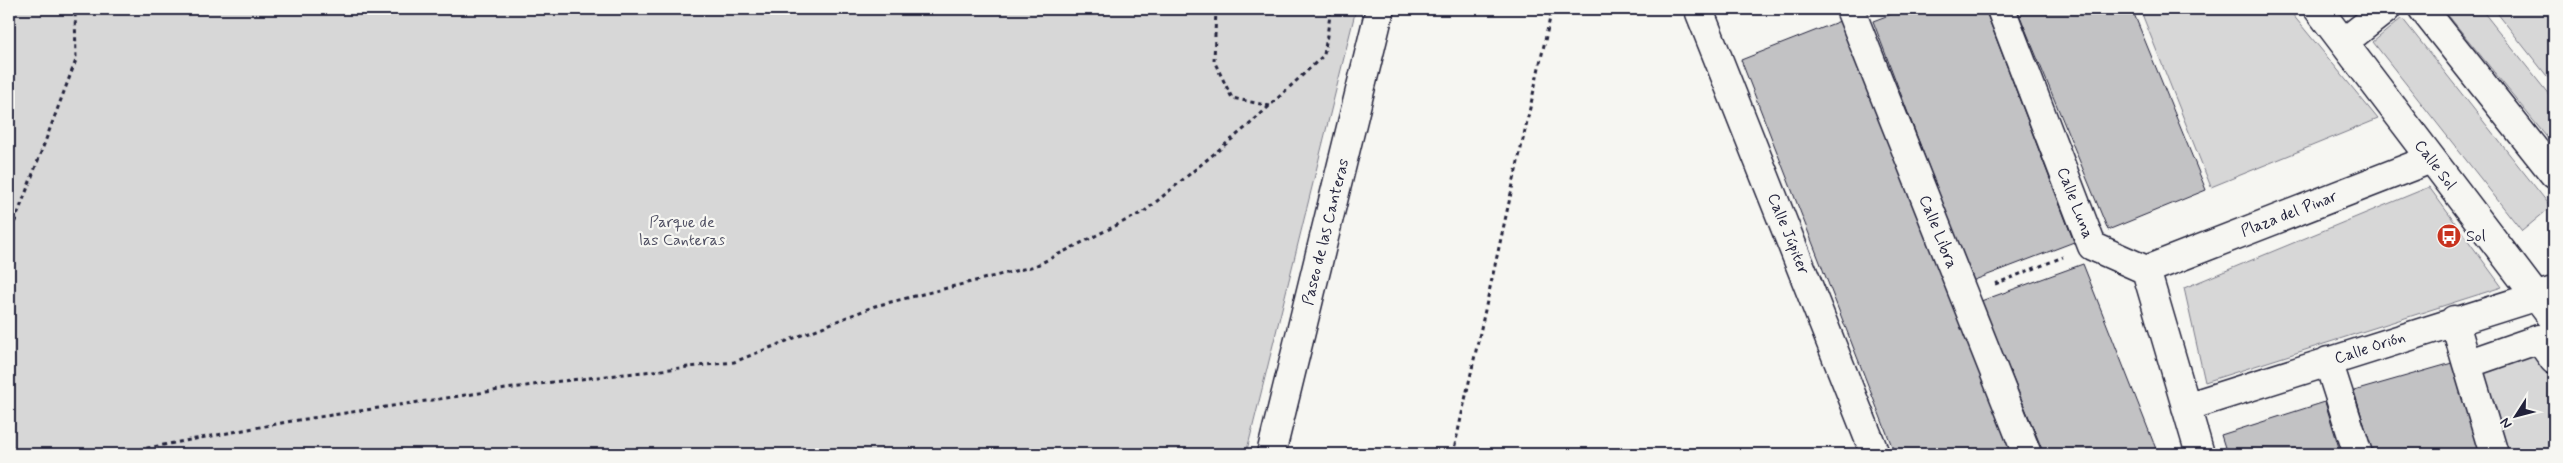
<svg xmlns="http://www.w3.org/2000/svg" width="2563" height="463" font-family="Mynerve,sans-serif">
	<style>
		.green { fill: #d7d7d7; stroke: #7c7c89 }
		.building { fill: #c2c2c4; stroke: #22223b }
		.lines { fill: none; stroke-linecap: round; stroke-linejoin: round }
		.minor-casing { stroke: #22223b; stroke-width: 31 }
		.path { stroke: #22223b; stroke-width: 3; stroke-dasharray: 4 4; stroke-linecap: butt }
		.minor { stroke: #f6f6f2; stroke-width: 28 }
		.labels { text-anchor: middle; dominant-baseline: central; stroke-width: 4.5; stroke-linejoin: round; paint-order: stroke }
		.street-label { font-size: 16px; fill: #22223b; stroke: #f6f6f2 }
		.park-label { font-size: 16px; fill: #4f4f62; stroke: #f6f6f2 }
		.poi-label { font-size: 16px; fill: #22223b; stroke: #f6f6f2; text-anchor: start }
	</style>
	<rect width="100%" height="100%" fill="#f6f6f2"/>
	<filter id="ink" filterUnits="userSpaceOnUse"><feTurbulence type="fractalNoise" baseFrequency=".02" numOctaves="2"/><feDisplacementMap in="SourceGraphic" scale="10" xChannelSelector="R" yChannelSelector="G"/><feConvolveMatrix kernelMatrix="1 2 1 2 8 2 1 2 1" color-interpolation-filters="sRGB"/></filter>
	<g filter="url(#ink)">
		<path class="green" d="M9,9H1356L1246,454H9Z
			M2140,9H2288L2378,119L2211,187Z
			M2443,9H2481L2554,101V146Z
			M2494,9H2554V85Z
			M2402,18L2551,207L2522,231L2373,42Z
			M2429,187L2502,287L2205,382L2184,288Z
			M2554,351V454H2487L2459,361Z"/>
		<path class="building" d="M1905,9H1985L2074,242L1972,281L1873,21Z
			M2017,9H2132L2206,190L2108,230Z
			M1845,19L2011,454H1895L1741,60Z
			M2083,264L2158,454H2044L1981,301Z
			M2459,361L2487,454H2373L2354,391Z
			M2325,402L2341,454H2227L2221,435Z"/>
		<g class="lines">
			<defs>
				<path id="minor" d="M1850,9L2027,454
					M2001,9L2092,246L2146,270
					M2318,9L2554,320
					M2423,9L2554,174
					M1700,13L1875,454
					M2344,42L2386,9
					M2146,270L2431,159
					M2146,270L2200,454
					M2454,320L2467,364
					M2328,361L2358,454
					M2186,407L2553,291
					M1271,454L1380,9
					M2494,454L2467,364L2539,339L2554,360"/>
			</defs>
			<use href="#minor" class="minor-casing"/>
			<path class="path" d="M1216,9L1214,61L1232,98L1270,106
				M9,237L76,60L75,9
				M1995,284L2063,257
				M115,454L292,421L553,382L734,362L875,306L1035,266L1145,211L1250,124L1324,55L1331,9
				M1453,454L1552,9"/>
			<use href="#minor" class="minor"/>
		</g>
	</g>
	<defs>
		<symbol id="bus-disc" viewBox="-11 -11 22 22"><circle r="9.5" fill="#c8321e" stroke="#f6f6f2"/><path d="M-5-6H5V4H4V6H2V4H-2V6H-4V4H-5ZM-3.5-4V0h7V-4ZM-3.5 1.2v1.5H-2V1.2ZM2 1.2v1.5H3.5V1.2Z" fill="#fff"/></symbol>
	</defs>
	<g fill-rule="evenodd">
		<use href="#bus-disc" x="2435" y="222" width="28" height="28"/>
	</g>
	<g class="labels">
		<g class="street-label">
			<text transform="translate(2435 165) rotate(53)">Calle Sol</text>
			<text transform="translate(2075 203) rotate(69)">Calle Luna</text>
			<text transform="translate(2289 214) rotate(-21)">Plaza del Pinar</text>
			<text transform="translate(1326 232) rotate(-76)">Paseo de las Canteras</text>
			<text transform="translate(1938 232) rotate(68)">Calle Libra</text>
			<text transform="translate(1788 234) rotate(68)">Calle Júpiter</text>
			<text transform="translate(2370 348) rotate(-18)">Calle Orión</text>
		</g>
		<g class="park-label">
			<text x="682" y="222">Parque de<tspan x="682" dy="18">las Canteras</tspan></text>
		</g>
		<g class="poi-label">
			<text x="2466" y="236">Sol</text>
		</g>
	</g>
	<rect width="2563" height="463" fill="none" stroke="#f6f6f2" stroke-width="30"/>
	<rect x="15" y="15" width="2533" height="433" fill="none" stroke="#22223b" stroke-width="2" filter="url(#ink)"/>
	<g transform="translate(2516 416) rotate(234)" stroke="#f6f6f2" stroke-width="4" paint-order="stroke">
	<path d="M0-4L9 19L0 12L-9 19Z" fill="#22223b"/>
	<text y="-8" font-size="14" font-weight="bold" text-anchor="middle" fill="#22223b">N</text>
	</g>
</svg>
